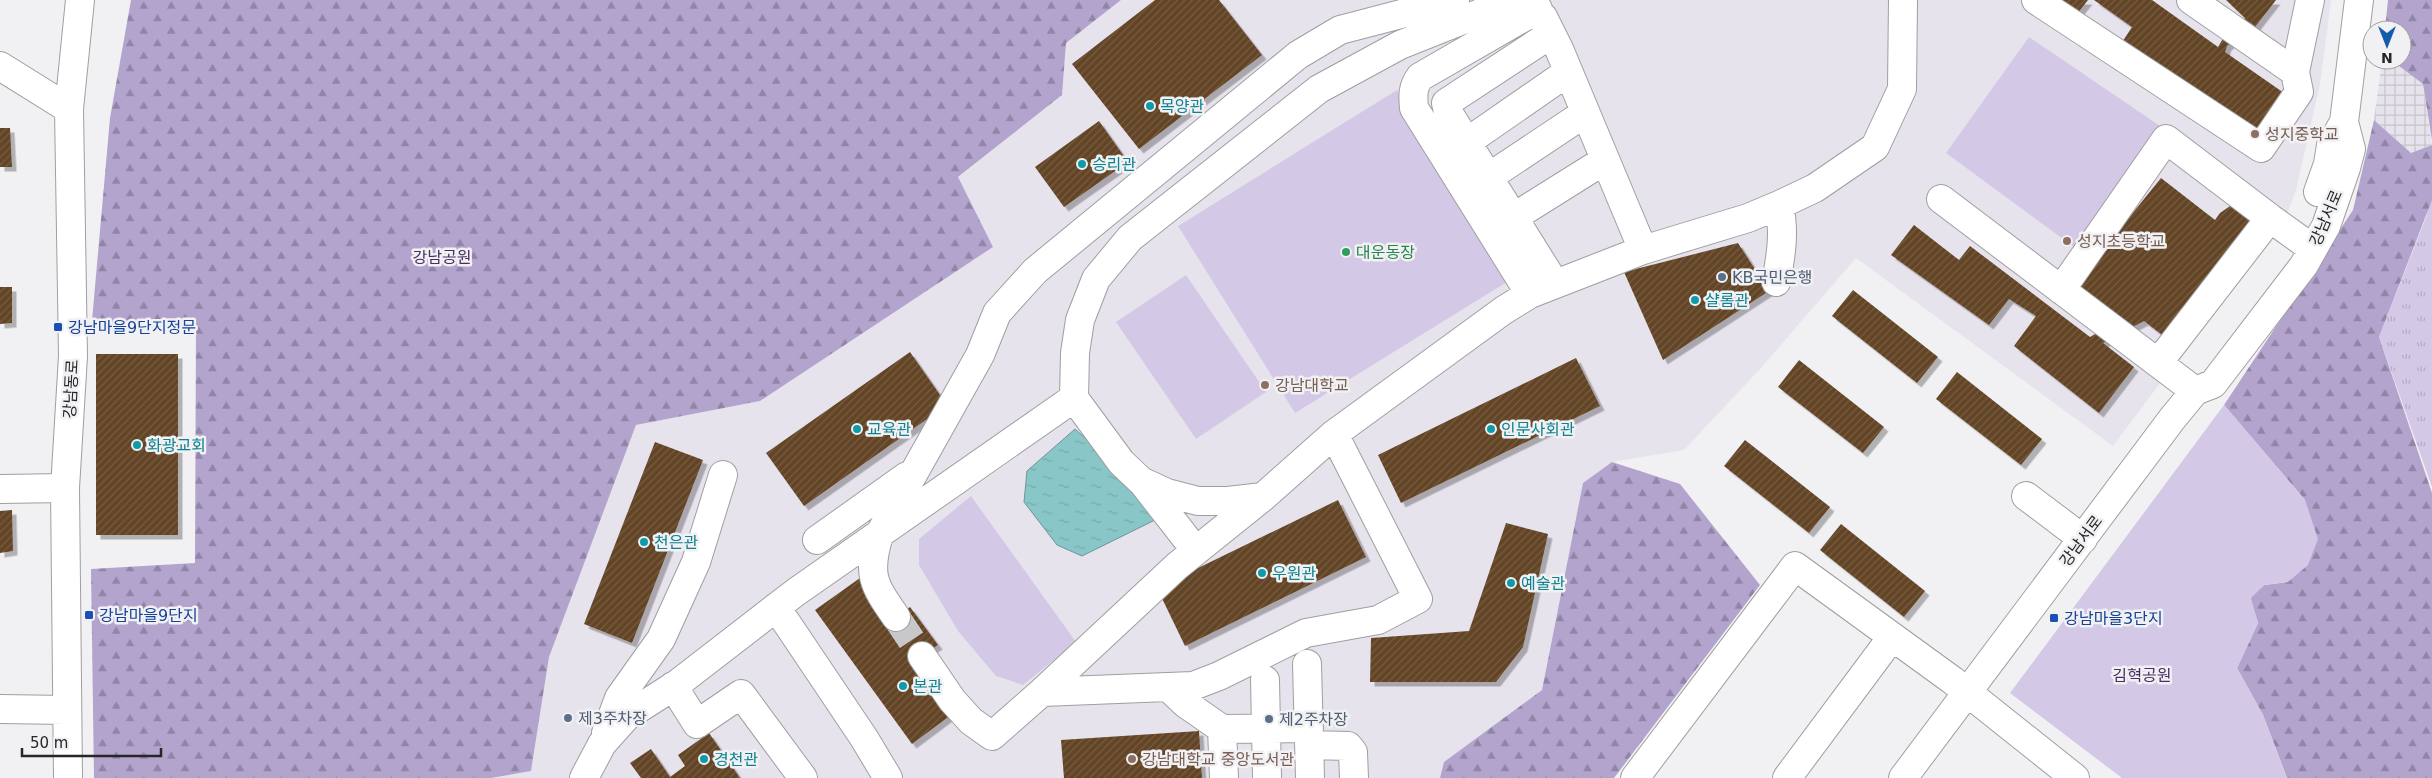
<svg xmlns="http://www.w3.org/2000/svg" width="2432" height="778" font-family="'DejaVu Sans','Noto Sans KR',sans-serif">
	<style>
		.built { fill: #e7e3ed }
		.industrial { fill: url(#industrial-grid) }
		.grass { fill: url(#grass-tufts) }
		.forest { fill: url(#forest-firs) }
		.park { fill: #d3c9e6 }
		.water { fill: url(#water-ripples); stroke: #6b9698 }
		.building { fill: url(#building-hatch); filter: url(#shadow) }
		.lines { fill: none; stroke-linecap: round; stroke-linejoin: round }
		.minor-tunnel { stroke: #c8c8ca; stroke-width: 28; stroke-dasharray: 28 14; stroke-linecap: butt }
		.minor-casing { stroke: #9f9ea0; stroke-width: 30 }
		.minor { stroke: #fff; stroke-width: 28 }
		.culture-dot { fill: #0f9aa8; stroke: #f1f0f3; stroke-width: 2 }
		.education-dot { fill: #8d6e63; stroke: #f1f0f3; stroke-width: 2 }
		.leisure-dot { fill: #2e9e5b; stroke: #f1f0f3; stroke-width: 2 }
		.service-dot { fill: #5c6f8a; stroke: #f1f0f3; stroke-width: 2 }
		.transit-dot { fill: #1a4fb4; stroke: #f1f0f3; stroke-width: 2 }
		.labels { text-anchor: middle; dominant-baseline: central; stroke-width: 5; stroke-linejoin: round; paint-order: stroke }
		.culture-label { font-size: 16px; fill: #0d838f; stroke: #f1f0f3; text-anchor: start }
		.education-label { font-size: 16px; fill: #785e54; stroke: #f1f0f3; text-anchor: start }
		.street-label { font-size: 16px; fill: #262627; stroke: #f1f0f3 }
		.leisure-label { font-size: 16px; fill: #27864d; stroke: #f1f0f3; text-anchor: start }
		.park-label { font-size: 16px; fill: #473065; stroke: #f1f0f3 }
		.service-label { font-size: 16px; fill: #4e5e75; stroke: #f1f0f3; text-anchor: start }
		.transit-label { font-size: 16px; fill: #164399; stroke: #f1f0f3; text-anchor: start }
	</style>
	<defs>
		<pattern id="industrial-grid" width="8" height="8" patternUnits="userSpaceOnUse" patternTransform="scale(1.25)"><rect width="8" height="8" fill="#e7e3ed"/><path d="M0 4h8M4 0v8" fill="none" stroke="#c6c3cb"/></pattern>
		<pattern id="grass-tufts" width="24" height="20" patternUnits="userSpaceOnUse" patternTransform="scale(1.25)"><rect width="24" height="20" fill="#d3c9e6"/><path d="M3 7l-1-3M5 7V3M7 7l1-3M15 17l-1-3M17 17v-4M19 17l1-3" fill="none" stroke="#b5acc5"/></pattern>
		<pattern id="forest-firs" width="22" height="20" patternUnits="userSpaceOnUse" patternTransform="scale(1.25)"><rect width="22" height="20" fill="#b3a4ce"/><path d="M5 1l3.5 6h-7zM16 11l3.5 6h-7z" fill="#9185a7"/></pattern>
		<pattern id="water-ripples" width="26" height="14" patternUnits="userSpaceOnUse" patternTransform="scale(1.25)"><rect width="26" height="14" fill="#89c6c8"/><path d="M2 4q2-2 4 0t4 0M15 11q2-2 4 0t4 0" fill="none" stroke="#76aaac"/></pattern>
		<pattern id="building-hatch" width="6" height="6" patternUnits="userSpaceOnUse" patternTransform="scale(1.25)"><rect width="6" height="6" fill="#634526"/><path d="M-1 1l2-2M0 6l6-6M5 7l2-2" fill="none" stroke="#755d44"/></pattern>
		<filter id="shadow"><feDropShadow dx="4.5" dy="4.5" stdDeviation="0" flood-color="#0004"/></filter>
	</defs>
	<rect width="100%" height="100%" fill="#f1f0f3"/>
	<path class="built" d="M1121,0H2331L2320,84L2296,190L2287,214L2113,446L1856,258L1760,369L1684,450L1612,462L1583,483L1542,690L1445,762L1440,778H491L531,771L549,657L636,425L760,401L993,247L958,178L1062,95L1066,43Z"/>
	<path class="industrial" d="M2382,60H2391L2423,84L2432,145L2411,153L2374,120Z"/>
	<path class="grass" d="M2432,164V487L2379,337L2427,215Z"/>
	<path class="forest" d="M131,0H1121L1066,43L1062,95L958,177L993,247L760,401L636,425L549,657L531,771L491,778H94L91,569L195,563L196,327L91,332L110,118Z
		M2388,0H2432V140L2423,84L2391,60H2402V30H2385Z
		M2374,120L2411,153L2432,145V200L2379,337L2432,493V778H2287L2263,715L2237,668L2258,623L2250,598L2264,585L2288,582L2305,500L2224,405L2353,210Z
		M1612,462L1680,484L1760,585L1614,778H1440L1444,762L1542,690L1583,483Z"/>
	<path class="park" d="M2029,37L2163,128L2074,247L1946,153Z
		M1397,90L1515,277L1295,413L1178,226Z
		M1186,275L1266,392L1196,439L1116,322Z
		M2224,405L2305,500L2318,539L2308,565L2288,582L2264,585L2251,598L2258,623L2237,668L2263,715L2287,778H2122L2010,693Z
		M971,496L1076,642L1023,685L996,676L958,631L919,565V539Z"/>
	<path class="water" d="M1075,429L1093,445L1155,520L1082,556L1057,545L1024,502L1027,471Z"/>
	<path class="building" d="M1155,0H1219L1262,55L1139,149L1072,64Z
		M2057,0H2088L2077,14Z
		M2094,0H2152L2218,47L2224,37L2239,28L2245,18L2226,0H2276L2255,27L2251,23L2246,32L2227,46L2225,52L2284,93L2255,136L2121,44L2132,27Z
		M1099,121L1128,162L1064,207L1035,167Z
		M0,128H10L12,167H0Z
		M2161,178L2215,220L2220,213L2233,204L2260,221L2174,344L2144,321L2103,343L2134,367L2099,413L2014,346L2036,316L2009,299L1989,325L1891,255L1914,225L1959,260L1970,246L2090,337L2121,319L2073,287Z
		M1738,243L1769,291L1663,360L1624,272Z
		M0,287H12V323L0,324Z
		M1853,290L1938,357L1917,383L1832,316Z
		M910,352L947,405L804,506L766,453Z
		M96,354H178V535H96Z
		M1576,358L1600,406L1401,503L1378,455Z
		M1799,360L1884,427L1863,453L1778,387Z
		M1957,372L2042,439L2021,465L1936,399Z
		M1745,440L1830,507L1809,533L1724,466Z
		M655,442L703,460L632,643L584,624Z
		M1338,500L1366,557L1185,646L1157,588Z
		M12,510L13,551L0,553V511Z
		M1506,523L1548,534L1523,647L1496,682H1370L1371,638L1469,631Z
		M1841,524L1925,591L1904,617L1820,550Z
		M860,578L891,621L910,607L938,645L917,660L955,712L912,744L815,610Z
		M1199,731L1202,778H1064L1061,740Z
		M709,733L740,778H641L630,763L651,749L670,777L685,766L678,755Z"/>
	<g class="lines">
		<path class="minor-tunnel" d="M896,617L922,656"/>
		<defs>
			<path id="minor" d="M2036,0L2261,148L2299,92L2295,72L2310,0
				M2191,0L2295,72
				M1543,17L1559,49L1643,250
				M1551,34L1446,103L1448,112L1555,284
				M0,66L69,109
				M1467,142L1568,72
				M1489,177L1585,113
				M2318,192L2328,164L2331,145L2344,122
				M1941,199L2195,391
				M1514,217L1605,160
				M2270,218L2313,249
				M1776,282C1781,256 1785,231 1779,205
				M2061,290L2166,139L2270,218L2158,363
				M1530,294L1414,108C1413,96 1412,88 1420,77L1538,9
				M1143,483L1196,551
				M0,489L65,488
				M2026,496L2083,539
				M1263,497L1228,501H1198L1167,493L1141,481L1121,462L1074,398L1075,353L1080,320L1096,279L1130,238L1319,89L1400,45L1513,0
				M817,540L907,476
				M776,607L864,738L888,778
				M896,617C873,584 867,575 879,535L980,355L997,313L1035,271L1298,55L1340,30L1455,0
				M922,656L952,700L971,721L992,736L1042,692L1193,686L1219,676L1306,633L1378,620L1418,599L1334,434
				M1307,664L1310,778
				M1265,680L1267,778
				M673,686L697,724L741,694L803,778
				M1168,687L1186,704L1222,729L1224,778
				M1042,692L1177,566L1263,497L1334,434L1504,310L1530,294L1643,250L1748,218L1779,205L1815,188L1875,147L1902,89L1903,0
				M0,709L66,710
				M1222,729L1309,728
				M606,733L619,698L661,639L696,562L723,475
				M1309,745L1348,746L1353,752L1354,778
				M68,778L65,488L73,356L69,109L80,0
				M584,778L602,744L627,716L677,684L796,592L1074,398
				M1635,778L1795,566L1952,680L2075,778
				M1787,778L1892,637
				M1903,778L2172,419L2195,391L2213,384L2304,265L2326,226L2346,168L2351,149L2344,122L2359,0"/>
		</defs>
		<use href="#minor" class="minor-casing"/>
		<use href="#minor" class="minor"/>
	</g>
	<g class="culture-dot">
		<circle cx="1150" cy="106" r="5"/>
		<circle cx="1082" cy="164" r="5"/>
		<circle cx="1695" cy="300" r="5"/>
		<circle cx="857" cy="429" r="5"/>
		<circle cx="1491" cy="429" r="5"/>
		<circle cx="137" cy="445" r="5"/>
		<circle cx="644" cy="542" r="5"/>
		<circle cx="1262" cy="573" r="5"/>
		<circle cx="1511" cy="583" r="5"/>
		<circle cx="903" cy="686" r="5"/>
		<circle cx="704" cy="759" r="5"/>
	</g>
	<g class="education-dot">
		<circle cx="2255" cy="134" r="5"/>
		<circle cx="2067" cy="241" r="5"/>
		<circle cx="1265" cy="385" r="5"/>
		<circle cx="1132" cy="759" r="5"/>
	</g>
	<circle class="leisure-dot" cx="1346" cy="252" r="5"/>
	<g class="service-dot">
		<circle cx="1722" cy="277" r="5"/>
		<circle cx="568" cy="718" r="5"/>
		<circle cx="1269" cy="719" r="5"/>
	</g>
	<g class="transit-dot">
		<rect x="53" y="322" width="10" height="10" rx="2.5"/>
		<rect x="84" y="610" width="10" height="10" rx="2.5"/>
		<rect x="2049" y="613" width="10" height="10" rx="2.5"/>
	</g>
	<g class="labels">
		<g class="culture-label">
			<text x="1160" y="106">목양관</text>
			<text x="1092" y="164">승리관</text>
			<text x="1705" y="300">샬롬관</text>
			<text x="867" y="429">교육관</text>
			<text x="1501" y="429">인문사회관</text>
			<text x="147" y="445">화광교회</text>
			<text x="654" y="542">천은관</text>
			<text x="1272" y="573">우원관</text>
			<text x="1521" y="583">예술관</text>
			<text x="913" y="686">본관</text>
			<text x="714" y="759">경천관</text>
		</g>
		<g class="education-label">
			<text x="2265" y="134">성지중학교</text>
			<text x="2077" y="241">성지초등학교</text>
			<text x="1275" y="385">강남대학교</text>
			<text x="1142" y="759">강남대학교 중앙도서관</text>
		</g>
		<g class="street-label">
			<text transform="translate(2326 218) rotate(-67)">강남서로</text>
			<text transform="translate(71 389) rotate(-87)">강남동로</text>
			<text transform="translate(2081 541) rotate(-53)">강남서로</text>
		</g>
		<g class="leisure-label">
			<text x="1356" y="252">대운동장</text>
		</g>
		<g class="park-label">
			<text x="442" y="257">강남공원</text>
			<text x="2142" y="675">김혁공원</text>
		</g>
		<g class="service-label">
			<text x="1732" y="277">KB국민은행</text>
			<text x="578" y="718">제3주차장</text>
			<text x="1279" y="719">제2주차장</text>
		</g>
		<g class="transit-label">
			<text x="68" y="327">강남마을9단지정문</text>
			<text x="99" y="615">강남마을9단지</text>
			<text x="2064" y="618">강남마을3단지</text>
		</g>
	</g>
	<g transform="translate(2387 45) rotate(180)"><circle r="24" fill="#f1f0f3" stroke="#a09fa1"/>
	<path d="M0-4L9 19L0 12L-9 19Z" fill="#125cab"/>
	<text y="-8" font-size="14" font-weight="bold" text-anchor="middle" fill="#262627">N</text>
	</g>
	<path d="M22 748v8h139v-8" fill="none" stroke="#262627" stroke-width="2.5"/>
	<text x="30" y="748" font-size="15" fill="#262627" stroke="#f1f0f3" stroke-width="4" paint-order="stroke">50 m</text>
</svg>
